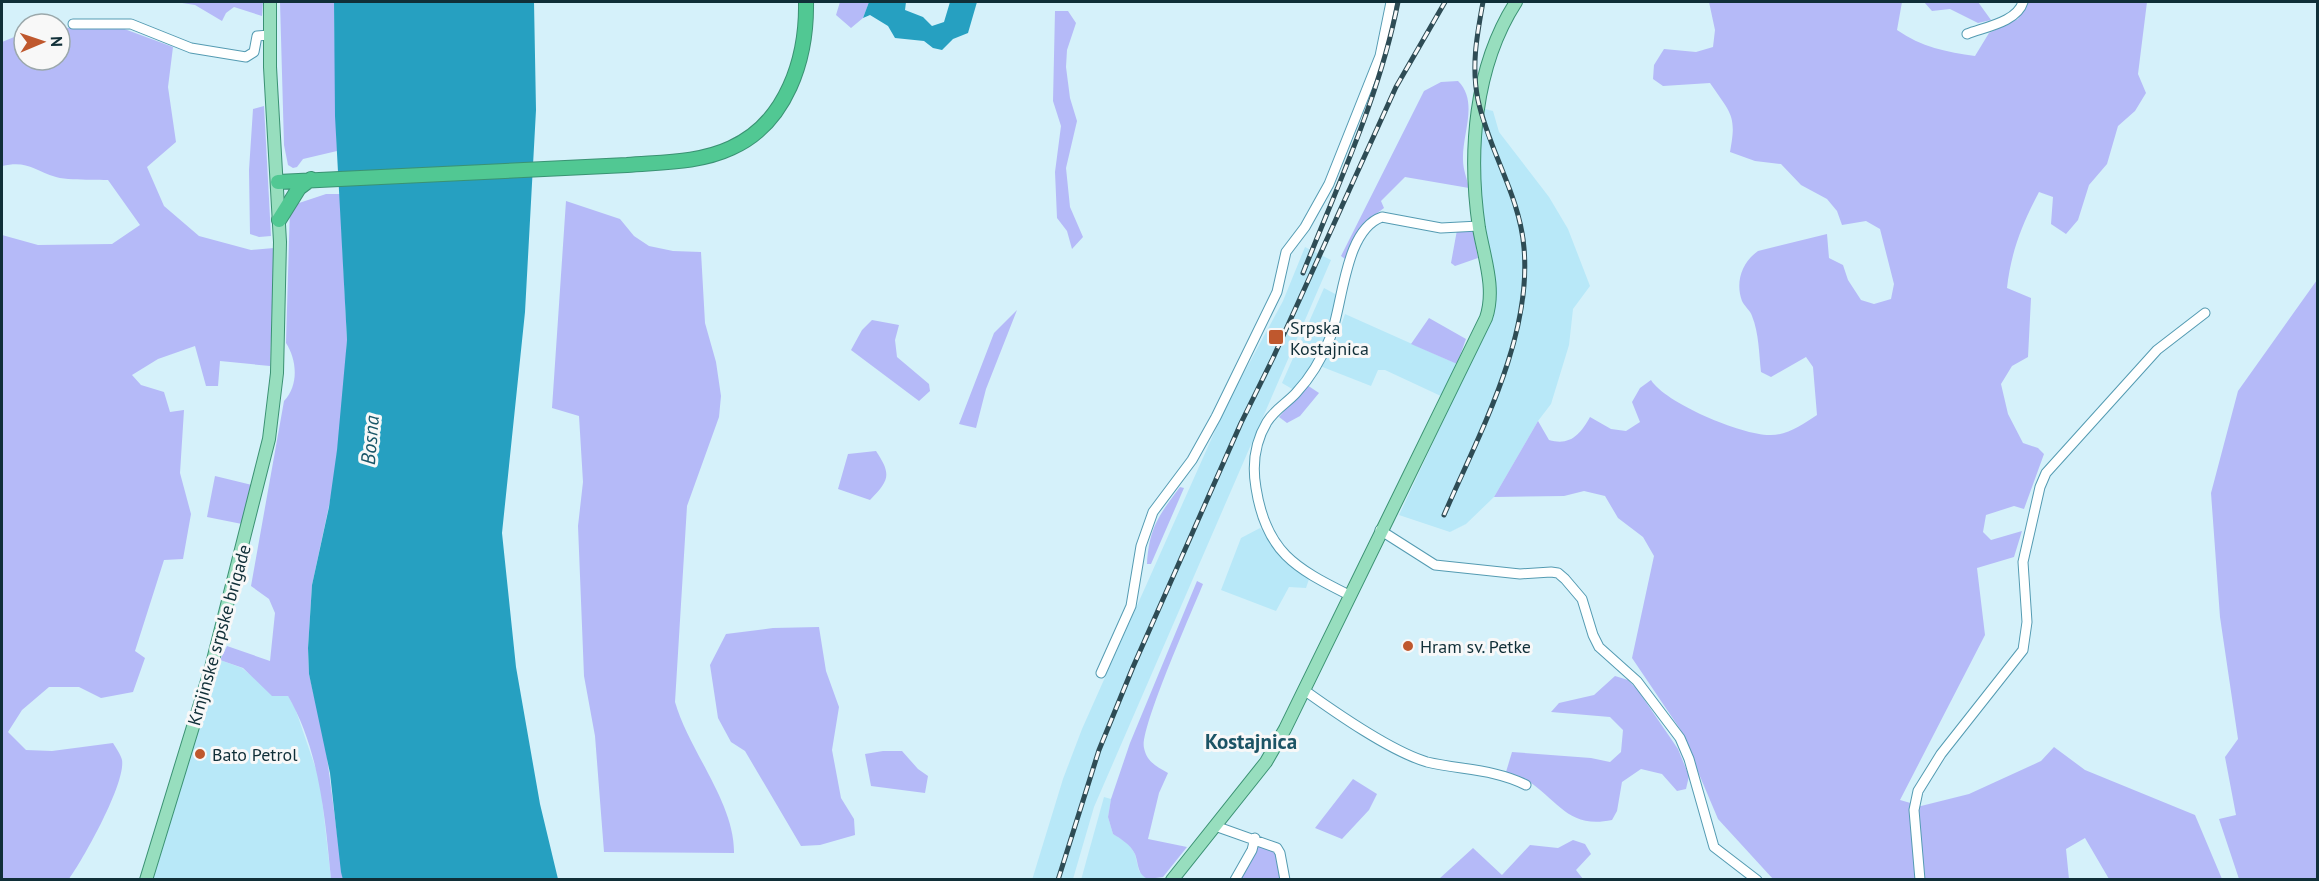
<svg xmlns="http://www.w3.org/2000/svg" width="2319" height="881" font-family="'PT Sans',sans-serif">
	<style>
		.built { fill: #b8e8f8 }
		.green { fill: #b5baf8 }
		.water { fill: #26a0c1 }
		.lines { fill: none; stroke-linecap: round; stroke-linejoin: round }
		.minor-casing { stroke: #549bb2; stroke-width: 11 }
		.major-casing { stroke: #3a9273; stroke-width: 14 }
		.highway-casing { stroke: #3a9273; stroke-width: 16 }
		.minor { stroke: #fff; stroke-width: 9 }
		.major { stroke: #97debe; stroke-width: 12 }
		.highway { stroke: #51c893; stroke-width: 14 }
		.rail-casing { stroke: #2e4c55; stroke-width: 5 }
		.rail { stroke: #f8f8f8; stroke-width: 3; stroke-dasharray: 9; stroke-linecap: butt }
		.poi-dot { fill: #bf582e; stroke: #f8f8f8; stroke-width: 2 }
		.labels { text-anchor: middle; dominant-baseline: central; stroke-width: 6; stroke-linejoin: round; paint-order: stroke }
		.poi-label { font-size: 18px; fill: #102f38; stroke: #f8f8f8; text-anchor: start }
		.street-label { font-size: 18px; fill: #102f38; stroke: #f8f8f8 }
		.water-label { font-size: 20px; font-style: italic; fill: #185668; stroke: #f8f8f8 }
		.quarter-label { font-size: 21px; font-weight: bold; fill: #1c5465; stroke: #f8f8f8 }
	</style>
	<rect width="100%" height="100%" fill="#d5f1fa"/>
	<path class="built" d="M1485,109L1493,111L1499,132L1549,197L1568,229L1590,286L1573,309L1569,345L1551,404L1538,421L1494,497L1466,524L1450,532L1399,515L1488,326L1480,190L1481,136Z
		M1305,247L1331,260L1094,807L1073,879L1032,880L1063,779L1082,729L1227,404L1283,301Z
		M1324,288L1337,295L1336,313L1322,350L1294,390L1282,383Z
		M1345,314L1457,364L1443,397L1385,370H1378L1371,386L1320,366L1337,337Z
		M1260,528L1278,552L1309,579L1306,588L1289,587L1276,611L1221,590L1241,538Z
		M220,660L242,668L258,681L288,696L295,708L320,781L331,879L153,880Z
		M1104,797L1111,799L1108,817L1113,834L1128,843L1135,854L1139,871L1148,879L1081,880Z"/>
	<path class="green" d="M176,2H263L262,16L234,7L226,13L222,21L195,5Z
		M280,2H334L337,151L303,159L297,167L293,168L288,165L284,145Z
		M840,2H869L863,18L851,28L836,15Z
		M1709,2H1902L1897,30C1921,47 1947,52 1975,56L1989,33L2018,19L2026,2H2147L2138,74L2146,93L2135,111L2118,126L2107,164L2089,185L2078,220L2066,234L2051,224L2053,197L2039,192C2022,224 2011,252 2007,288L2031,298L2028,357L2012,366L2001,384L2008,414L2023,443L2038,448L2044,454L2024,509L2014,506L1986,515L1983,532L1991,540L2022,531L2014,557L1977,568L1985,635L1900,800L1921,806L1969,794L2041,761L2054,747L2085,770L2195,815L2222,879H2109L2085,838L2066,849L2069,879H1773L1718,819L1680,729L1632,658L1654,556L1643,537L1618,518L1605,496L1584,491L1564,496L1494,497L1538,421L1549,440C1570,446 1580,435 1590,417L1611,429L1626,431L1640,422L1632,402L1640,388L1651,380C1665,403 1743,436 1771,435C1788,435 1803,424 1817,415L1813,367L1806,357L1771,377L1761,372C1759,354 1759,333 1752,316C1750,310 1744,306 1742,301C1735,282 1742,262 1758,251L1827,234L1829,258L1843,265L1848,280L1861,300L1874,304L1891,299L1894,284L1880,229L1866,221L1842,225L1837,211L1827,199L1801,185L1781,164L1755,161L1730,152C1737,115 1731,114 1710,83L1663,86L1653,79L1654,65L1664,49L1696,52L1713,47L1715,30Z
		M1924,2H1978L1991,20L1978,23L1950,9L1932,11Z
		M1055,11H1068L1076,23L1067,50L1066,67L1070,98L1077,121L1066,168L1070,207L1083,237L1072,249L1067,231L1057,218L1055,172L1061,126L1053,101Z
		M119,27L173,47L168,87L176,142L147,167L164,206L199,236L251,250L274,248L270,366L220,361L218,386H206L195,346L158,359L132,375L141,385L164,392L170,412L184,410L180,473L191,514L183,559L164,560L135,651L145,658L133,692L101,698L79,687H49L22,710L8,732L26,750L52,751L113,743C116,748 121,755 122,760C126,783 83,860 69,879H2V235L38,245L112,244L140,225L108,180C92,179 71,181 56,177C33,170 27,160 2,166V42L24,33V60H60V28Z
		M1458,81C1479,102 1462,133 1463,160C1463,169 1467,179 1469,188L1405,177L1381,201L1384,208L1364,223L1345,259L1341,256L1424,91L1441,82Z
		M264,106L271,236L259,237L250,234L249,170L253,109Z
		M326,194H340L347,340L344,395L333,487L312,585L308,648L309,674L325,742L343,879H331C325,818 320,751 288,696H272L243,668L220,660L227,646L270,661L275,613L269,599L251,586L284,401C299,385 297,360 286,343L290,206Z
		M566,201L620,219L634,236L649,246L673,251L701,252L705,323L716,362L721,396L719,417L687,506L675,702C689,751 735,803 734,853L604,852L595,736L584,676L578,526L583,482L579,416L552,408Z
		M1457,230H1473L1478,258L1455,266L1451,263Z
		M2317,280V879H2239L2219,819L2236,815L2225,757L2238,739L2220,617L2211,493L2238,391Z
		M1017,310L986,389L976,428L959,424L994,333Z
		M1429,318L1466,339L1457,364L1411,344Z
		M872,320L899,325L895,340L897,357L929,384L930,391L919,401L851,350L862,330Z
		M1307,385L1319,393L1300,416L1287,423L1279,417Z
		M876,451C892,475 889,480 870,500L838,489L848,454Z
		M215,476L252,485L242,524L207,517Z
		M1180,487L1184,488L1151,564H1147C1149,528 1159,515 1180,487Z
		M1197,581L1203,584C1193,609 1139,730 1144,748C1147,762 1156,766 1168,773L1159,793L1148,839L1187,847L1163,877L1148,879C1137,874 1139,865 1135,854C1130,844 1121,839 1113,834L1108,817L1111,799L1130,743Z
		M819,627L826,671L839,707L832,750L841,798L854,819L855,835L820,845L801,846L745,751L731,742L718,718L710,665L726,634L773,628Z
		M1615,676L1628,680L1637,689L1678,749L1689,776L1686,789L1677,791L1662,774L1641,769L1622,782L1617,811L1612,820C1568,829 1559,801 1528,781C1521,777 1513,775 1506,772L1512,752L1591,758L1610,762L1621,752L1623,730L1610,717L1551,712L1559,703L1594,695Z
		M883,751H902L918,769L928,776L925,793L871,786L865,754Z
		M1353,779L1377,794L1369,810L1342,839L1315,828Z
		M1573,840L1585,844L1591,854L1576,870L1583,879H1439L1473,848L1502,875L1530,845L1558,848Z
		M1258,843C1280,852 1278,858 1281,879L1240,880Z"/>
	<path class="water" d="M334,2H534L536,110L525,312L502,533L516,667L540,804L558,879L343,880L341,872L330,773L309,674L308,648L312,585L329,507L337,450L347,340L335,116Z
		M869,2H906L905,10L923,17L932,26L944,22L950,2H977L968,33L953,39L942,50L933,48L924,41L895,38L888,26L870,15L863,18Z"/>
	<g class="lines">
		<defs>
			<path id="minor" d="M73,24H131L191,48L246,57L254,52L257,36L269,35
				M1967,34C1985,27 2017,22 2023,2
				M1380,530L1435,565L1520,574L1551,572L1558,573L1565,579L1582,599L1593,635L1599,647L1637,681L1680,738L1689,759L1714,847L1757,880
				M1349,595C1295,568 1266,552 1256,488C1252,465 1255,442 1267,422C1275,409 1287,403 1296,393C1311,377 1322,358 1330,338C1343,306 1344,230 1382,217L1441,228L1479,226
				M1101,673L1131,606L1141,546L1153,512L1192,460L1216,417L1277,292L1286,252L1305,227L1329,184L1380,56L1391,2
				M1304,690C1336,713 1390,751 1427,762C1461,770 1495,769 1526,785
				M1215,826L1277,848L1280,853L1285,880
				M1235,880L1252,850L1255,838
				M1920,880L1914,810L1918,791L1941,754L2023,650L2027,622L2023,562L2040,487L2046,473L2157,350L2205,313"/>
			<path id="major" d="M146,880L211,668L269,439L277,373L280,242L270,67V2
				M1172,880L1266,762L1285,729L1486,318C1496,289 1484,257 1479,228C1468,153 1474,67 1516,2"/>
			<path id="highway" d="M278,182L627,165C661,162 699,163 731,148C787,123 807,58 806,2
				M279,220L299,188L311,179"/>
		</defs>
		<use href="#minor" class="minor-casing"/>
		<use href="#major" class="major-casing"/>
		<use href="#highway" class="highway-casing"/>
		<use href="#minor" class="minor"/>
		<use href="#major" class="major"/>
		<use href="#highway" class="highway"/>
		<defs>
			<path id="rail" d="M1303,273C1338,184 1380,95 1398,2
				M1444,515C1479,434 1532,338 1524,248C1520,196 1489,151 1478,100C1471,66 1477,35 1483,2
				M1058,880L1099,750L1133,667L1241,423L1273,358L1396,87L1445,2"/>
		</defs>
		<use href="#rail" class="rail-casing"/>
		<use href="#rail" class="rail"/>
	</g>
	<g class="poi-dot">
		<rect x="1268" y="329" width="16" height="16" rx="3"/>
		<circle cx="1408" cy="646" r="6"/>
		<circle cx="200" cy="754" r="6"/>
	</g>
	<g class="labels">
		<g class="poi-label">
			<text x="1290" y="327">Srpska<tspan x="1290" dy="21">Kostajnica</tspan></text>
			<text x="1420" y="646">Hram sv. Petke</text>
			<text x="212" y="754">Bato Petrol</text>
		</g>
		<g class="street-label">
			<text transform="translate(219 635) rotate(-74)">Krnjinske srpske brigade</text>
		</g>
		<g class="water-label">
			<text transform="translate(370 440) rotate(-85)">Bosna</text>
		</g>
		<g class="quarter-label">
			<text x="1251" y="741">Kostajnica</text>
		</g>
	</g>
	<rect width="2319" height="881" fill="none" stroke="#102f38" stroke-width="6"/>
	<g transform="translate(42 42) rotate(88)"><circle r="28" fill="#f8f8f8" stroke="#9ba8ab" stroke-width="1.5"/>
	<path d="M0-4.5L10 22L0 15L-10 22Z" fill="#bf582e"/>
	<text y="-9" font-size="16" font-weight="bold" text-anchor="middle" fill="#102f38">N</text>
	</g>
</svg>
